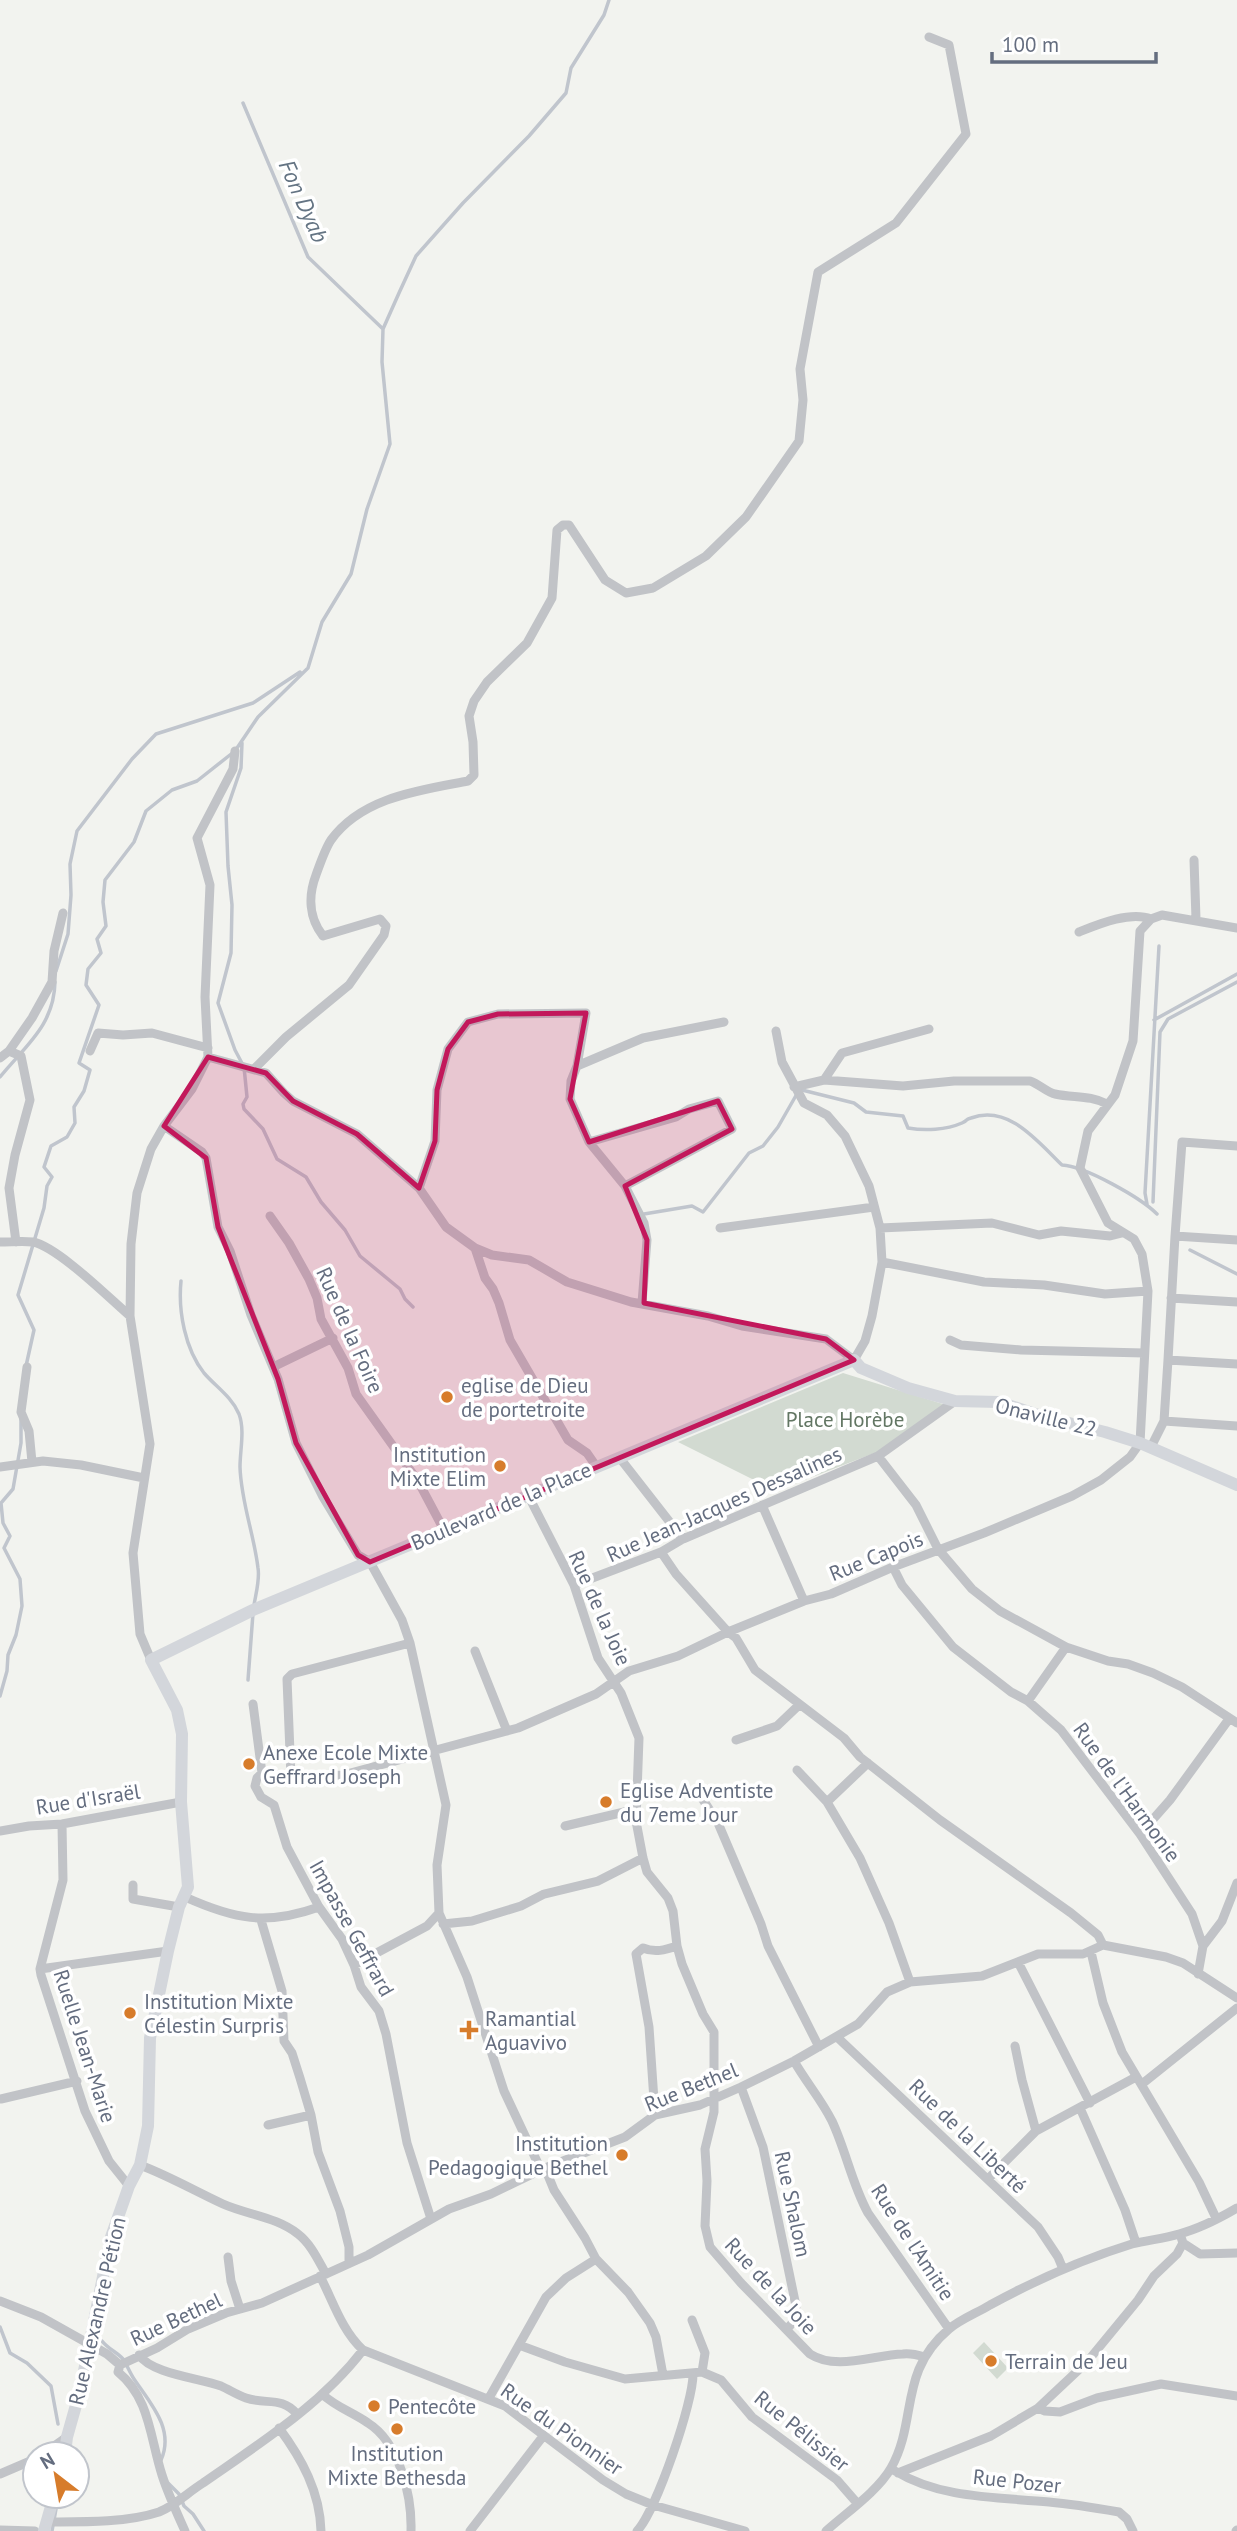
<svg xmlns="http://www.w3.org/2000/svg" width="1237" height="2531" font-family="'PT Sans',sans-serif">
	<style>
		.green { fill: #d2dad1 }
		.lines { fill: none; stroke-linecap: round; stroke-linejoin: round }
		.stream { stroke: #c0c5cd; stroke-width: 3.5 }
		.street { stroke: #c1c3c7; stroke-width: 9 }
		.secondary { stroke: #d3d6db; stroke-width: 12 }
		.marked { fill: #c2185b; fill-opacity: 0.2; stroke: #c2185b; stroke-width: 5; stroke-linejoin: round }
		.poi-dot { fill: #d77c2b; stroke: #fff; stroke-width: 2.5 }
		.labels { text-anchor: middle; dominant-baseline: central; stroke-width: 7; stroke-linejoin: round; paint-order: stroke }
		.street-label { font-size: 21px; fill: #646d7f; stroke: #fff }
		.poi-label { font-size: 21px; fill: #646d7f; stroke: #fff; text-anchor: start }
		.park-label { font-size: 21px; fill: #627663; stroke: #fff }
		.water-label { font-size: 23px; font-style: italic; fill: #647483; stroke: #fff }
	</style>
	<rect width="100%" height="100%" fill="#f2f3ef"/>
	<path class="green" d="M843,1373L946,1405L885,1449L776,1491L678,1442Z
		M984,2342L1008,2368L997,2379L973,2353Z"/>
	<g class="lines">
		<path class="stream" d="M243,103L308,257L383,329
			M242,743L241,768L226,812L228,866L232,905L231,953L218,1003L235,1050L244,1067L247,1097L243,1104L244,1109L263,1129L277,1159L306,1177L321,1202L345,1230L360,1256L400,1289L405,1299L413,1307
			M56,971L68,934L71,895L70,864L77,831L132,759L156,734L253,703L300,672
			M1154,1020L1237,974
			M0,1077C25,1046 54,1026 55,982
			M798,1089L854,1103L866,1112L903,1116L908,1128C925,1131 946,1130 962,1123C969,1120 964,1120 971,1118C1009,1104 1038,1142 1062,1165C1085,1166 1141,1198 1157,1214
			M1153,1202L1160,1032L1168,1019L1237,982
			M1147,1204L1145,1193L1159,946
			M644,1214L692,1206L703,1212L749,1153L763,1146L778,1127L798,1092
			M1190,1250L1237,1274
			M181,1281C178,1311 185,1349 204,1373C215,1386 232,1397 239,1414C245,1430 240,1450 240,1467C241,1502 254,1534 258,1568C260,1579 256,1593 254,1605
			M26,1366L34,1330L18,1295L44,1208L47,1186L52,1177L44,1167L51,1146L67,1137L75,1123L74,1107L84,1091L90,1070L79,1063L99,1005L86,985L88,969L101,953L97,939L106,926L103,902L105,880L134,842L146,811L172,790L197,781L235,751L258,717L308,668L322,622L351,574L367,509L390,444L382,362L383,329L399,293L416,256L463,203L529,136L566,93L571,68L604,15L609,0
			M248,1680L253,1613
			M0,1696L7,1671L8,1655L16,1635L22,1606L20,1579L4,1548L10,1536L3,1523L1,1503L13,1489L21,1443V1419
			M0,2327L10,2353L27,2363L51,2386L58,2424
			M102,2341C108,2349 117,2352 123,2359C127,2365 130,2373 134,2379C150,2403 175,2429 161,2460
			M168,2483L179,2494L184,2506L193,2514L204,2531
			M52,2531L56,2509"/>
		<path class="street" d="M1194,860L1196,919
			M1079,932C1099,924 1130,911 1151,919
			M9,1051L21,1056L30,1100L15,1155L9,1188L16,1242
			M90,1051L98,1033L123,1035L152,1033L208,1048
			M208,1057L266,1073L284,1093L293,1101L357,1134L419,1188L446,1227L475,1248L492,1255L529,1260L567,1282L631,1302L708,1316L742,1326L826,1339L854,1360L865,1341L872,1316L882,1262L880,1228L869,1186L845,1136L827,1115L804,1103L782,1062L776,1031
			M0,1058L9,1051L32,1018L52,982L54,951L63,913
			M254,1069L286,1037L349,985L384,935L386,926L380,919L323,936C309,918 308,896 316,875C320,864 325,849 331,840C362,797 421,790 468,781L474,775L473,742L469,716L474,701L487,682L527,643L552,598L557,530L563,525H569L605,580L626,593L653,588L706,556L746,517L799,441L803,400L800,369L818,272L896,223L966,134L949,45L929,37
			M824,1080L842,1053L929,1029
			M794,1087L824,1080L903,1086L954,1081H1030C1039,1084 1048,1093 1055,1094C1074,1098 1090,1095 1107,1104
			M164,1126L202,1152L206,1158L218,1227L230,1251L251,1315L278,1379L296,1443L323,1497L358,1555L370,1562L402,1620L410,1643L446,1805L437,1865L439,1913L427,1926L354,1965
			M589,1142L676,1117L689,1109L718,1101L732,1129L625,1186
			M419,1188L435,1141L437,1090L448,1049L468,1022L498,1014L586,1013L577,1066
			M270,1216L289,1243L309,1279L317,1298L321,1319L348,1368L356,1394L418,1481L444,1530
			M720,1228L874,1207
			M880,1228L992,1223L1039,1235L1061,1231L1110,1236L1122,1233
			M1175,1236L1182,1142L1237,1146
			M1237,1240L1175,1236L1168,1360L1237,1364
			M0,1242C11,1242 23,1241 33,1242C58,1247 109,1298 130,1316
			M475,1248L485,1278L493,1289L499,1303L510,1340L568,1440L587,1453L596,1466
			M882,1262L984,1282L1044,1285L1105,1294L1148,1291
			M1171,1298L1237,1302
			M642,1303L647,1240L644,1223L625,1186L589,1142L570,1099L571,1081L577,1066L643,1038L724,1022
			M950,1340L961,1345L1021,1350L1144,1353
			M1168,1360L1164,1421L1237,1426
			M27,1367L21,1412L29,1431L32,1462
			M273,1367L333,1338
			M1151,1447L1164,1421
			M878,1456L916,1505L938,1549L972,1589L1000,1611L1066,1647L1108,1661L1128,1664L1153,1673L1182,1687L1237,1723
			M619,1457L683,1539
			M0,1467L43,1461L81,1465L144,1478
			M528,1495L574,1585L598,1658L621,1693L639,1738L636,1821L643,1858L647,1872L668,1898L673,1911L677,1946L682,1964L703,2014L714,2032V2112L705,2149L707,2181L705,2226L710,2247L741,2283L810,2354C836,2371 873,2355 903,2354C910,2353 918,2355 925,2357
			M762,1505L804,1601
			M661,1552L676,1574L728,1632L736,1638L755,1670L844,1738L860,1757L940,1820L1071,1913L1098,1935L1103,1945
			M893,1567L902,1585L953,1647L1011,1692L1028,1701L1061,1730L1140,1834L1192,1914L1203,1946L1198,1974
			M574,1585L661,1552L683,1539L878,1456L955,1401
			M475,1651L507,1731
			M151,1660L140,1634L133,1553L150,1444L130,1316L131,1244L137,1193L151,1149L164,1126L192,1089L208,1057L205,997L210,885L197,838L233,769L235,751
			M1028,1701L1066,1647
			M253,1704L262,1773L257,1778L255,1786L261,1797L274,1805L287,1847L319,1907L342,1939L354,1965L361,1987L379,2011L386,2034L407,2143L431,2219
			M736,1740L777,1726L799,1705
			M797,1770L827,1802L860,1858L889,1923L910,1982
			M262,1773L291,1777L343,1775L518,1728L596,1694L629,1671L678,1656L728,1632L804,1601L831,1594L893,1567L984,1533L1072,1496L1101,1480L1130,1457L1140,1443L1148,1291L1142,1254L1134,1239L1108,1223L1080,1168L1088,1131L1115,1095L1133,1041L1140,931L1151,919L1162,915L1237,928
			M291,1777L287,1679L292,1674L410,1643
			M700,1795L718,1823L761,1924L768,1946L819,2047
			M827,1802L868,1763
			M62,1824L63,1880L40,1969L41,1975L85,2111L109,2161L129,2186
			M565,1826L637,1809
			M0,1831L29,1826L62,1824L181,1802
			M1140,1834L1170,1800L1229,1719
			M133,1885V1899L179,1907
			M185,1897C234,1919 266,1926 319,1907
			M439,1913L467,1977L504,2091L541,2170
			M261,1920L282,1991L284,2041L292,2053L300,2078L311,2115L318,2152L340,2211L349,2247V2263
			M443,1924L472,1921L521,1906L544,1894L598,1881L643,1858
			M1203,1946L1222,1921L1237,1883
			M1091,1952L1103,2003L1122,2052L1199,2182L1216,2218
			M1018,1962L1090,2103
			M40,1969L168,1951
			M837,2037L1038,2227L1058,2257L1063,2269
			M1015,2046L1022,2080L1036,2131
			M794,2061C806,2082 821,2099 832,2121C846,2151 852,2184 868,2213L949,2329
			M1142,2084L1237,2008
			M741,2087L763,2147L796,2306L795,2320L787,2329
			M1,2099L77,2081
			M1080,2108L1125,2210L1136,2243
			M655,2115L649,2027L636,1954L643,1948C655,1953 665,1950 677,1946
			M268,2125L311,2115
			M140,2165C169,2176 195,2191 223,2204C248,2215 277,2217 298,2234C311,2244 318,2260 326,2274
			M545,2168L554,2190L585,2238L596,2259L628,2292L650,2323L656,2337L663,2375
			M988,2179L1036,2131L1136,2077
			M1183,2243L1200,2254L1237,2253
			M228,2257L231,2281L240,2309
			M320,2276C333,2301 342,2331 363,2350L505,2406L603,2480L626,2494L653,2505L745,2531
			M0,2301L41,2317L107,2354L120,2365
			M692,2320L705,2353L702,2372L721,2380L752,2417L837,2480L857,2503
			M519,2345L565,2362L625,2379L702,2372
			M139,2355C152,2374 199,2378 221,2386C230,2390 237,2395 246,2398C266,2405 282,2396 297,2414
			M120,2365L157,2348L188,2329L226,2313L262,2303L368,2255L449,2209L491,2194L545,2168L625,2137L655,2115L700,2105L741,2087L794,2061L858,2024L887,1992L910,1982L982,1976L1038,1954H1083L1103,1945L1166,1957L1183,1963L1237,1998
			M120,2365L118,2372C150,2398 150,2438 162,2475C168,2494 177,2513 185,2531
			M322,2394C336,2407 352,2412 368,2423C400,2443 412,2497 411,2531
			M489,2398L546,2297L566,2278L596,2259
			M1038,2408L1045,2411L1060,2412L1097,2398L1161,2384L1237,2396
			M279,2428C302,2459 320,2492 321,2531
			M43,2454L67,2437
			M895,2471C941,2499 997,2497 1049,2502C1072,2504 1096,2508 1119,2512L1127,2519L1133,2531
			M898,2473L991,2436L1038,2408L1087,2362L1138,2300L1154,2276L1177,2254L1183,2243L1180,2234
			M0,2474L35,2459
			M47,2522C81,2522 126,2523 159,2512C176,2505 187,2493 203,2483C259,2444 321,2405 363,2350
			M0,2530L35,2531
			M470,2531L544,2435
			M637,2531C656,2511 694,2401 693,2373
			M826,2531C846,2513 878,2491 891,2468C918,2420 898,2372 949,2329C961,2319 977,2313 990,2305C1036,2280 1083,2259 1132,2244C1147,2240 1163,2239 1179,2234C1198,2229 1220,2218 1237,2208
			M1236,2531L1237,2530"/>
		<path class="secondary" d="M65,2454L67,2437L80,2391L111,2237L129,2186L140,2165L148,2126L150,2038L168,1951L179,1907L188,1887L181,1802L182,1734L177,1710L151,1660L253,1610L854,1360L861,1368L908,1388L955,1401L999,1402L1041,1416L1105,1432L1140,1443L1237,1485
			M44,2531L54,2496"/>
	</g>
	<path class="marked" d="M586,1013L570,1099L589,1142L718,1101L732,1129L625,1186L647,1240L644,1303L826,1339L854,1360L370,1562L358,1555L296,1443L278,1379L218,1227L206,1158L164,1126L208,1057L266,1073L293,1101L357,1134L419,1188L435,1141L437,1090L448,1049L468,1022L498,1014Z"/>
	<g class="poi-dot">
		<circle cx="447" cy="1397" r="7"/>
		<circle cx="500" cy="1466" r="7"/>
		<circle cx="249" cy="1764" r="7"/>
		<circle cx="606" cy="1802" r="7"/>
		<circle cx="130" cy="2013" r="7"/>
		<path d="M465.5 2019.5h7v7h7v7h-7v7h-7v-7h-7v-7h7z"/>
		<circle cx="622" cy="2155" r="7"/>
		<circle cx="991" cy="2361" r="7"/>
		<circle cx="374" cy="2406" r="7"/>
		<circle cx="397" cy="2429" r="7"/>
	</g>
	<g class="labels">
		<g class="street-label">
			<text transform="translate(350 1330) rotate(66)">Rue de la Foire</text>
			<text transform="translate(1046 1417) rotate(14)">Onaville 22</text>
			<text transform="translate(724 1504) rotate(-24)">Rue Jean-Jacques Dessalines</text>
			<text transform="translate(501 1506) rotate(-23)">Boulevard de la Place</text>
			<text transform="translate(876 1556) rotate(-22)">Rue Capois</text>
			<text transform="translate(600 1608) rotate(66)">Rue de la Joie</text>
			<text transform="translate(1127 1792) rotate(54)">Rue de l'Harmonie</text>
			<text transform="translate(88 1799) rotate(-9)">Rue d'Israël</text>
			<text transform="translate(352 1928) rotate(61)">Impasse Geffrard</text>
			<text transform="translate(85 2046) rotate(72)">Ruelle Jean-Marie</text>
			<text transform="translate(691 2087) rotate(-22)">Rue Bethel</text>
			<text transform="translate(968 2136) rotate(44)">Rue de la Liberté</text>
			<text transform="translate(793 2204) rotate(78)">Rue Shalom</text>
			<text transform="translate(913 2242) rotate(57)">Rue de l'Amitie</text>
			<text transform="translate(771 2286) rotate(47)">Rue de la Joie</text>
			<text transform="translate(97 2311) rotate(-77)">Rue Alexandre Pétion</text>
			<text transform="translate(176 2319) rotate(-25)">Rue Bethel</text>
			<text transform="translate(562 2429) rotate(35)">Rue du Pionnier</text>
			<text transform="translate(802 2431) rotate(39)">Rue Pélissier</text>
			<text transform="translate(1017 2481) rotate(6)">Rue Pozer</text>
		</g>
		<g class="poi-label">
			<text x="461" y="1385">eglise de Dieu<tspan x="461" dy="24">de portetroite</tspan></text>
			<text x="486" y="1454" text-anchor="end">Institution<tspan x="486" dy="24">Mixte Elim</tspan></text>
			<text x="263" y="1752">Anexe Ecole Mixte<tspan x="263" dy="24">Geffrard Joseph</tspan></text>
			<text x="620" y="1790">Eglise Adventiste<tspan x="620" dy="24">du 7eme Jour</tspan></text>
			<text x="144" y="2001">Institution Mixte<tspan x="144" dy="24">Célestin Surpris</tspan></text>
			<text x="485" y="2018">Ramantial<tspan x="485" dy="24">Aguavivo</tspan></text>
			<text x="608" y="2143" text-anchor="end">Institution<tspan x="608" dy="24">Pedagogique Bethel</tspan></text>
			<text x="1005" y="2361">Terrain de Jeu</text>
			<text x="388" y="2406">Pentecôte</text>
			<text x="397" y="2453" text-anchor="middle">Institution<tspan x="397" dy="24">Mixte Bethesda</tspan></text>
		</g>
		<g class="park-label">
			<text x="845" y="1419">Place Horèbe</text>
		</g>
		<g class="water-label">
			<text transform="translate(304 201) rotate(66)">Fon Dyab</text>
		</g>
	</g>
	<g transform="translate(56 2475) rotate(329)"><circle r="33" fill="#ffffff" stroke="#c1c5cc" stroke-width="2"/>
	<path d="M0-5L12 26L0 18L-12 26Z" fill="#d77c2b"/>
	<text y="-10" font-size="19" font-weight="bold" text-anchor="middle" fill="#646d7f">N</text>
	</g>
	<path d="M992 52v10h164v-10" fill="none" stroke="#646d7f" stroke-width="3.5"/>
	<text x="1002" y="52" font-size="21" fill="#646d7f" stroke="#ffffff" stroke-width="5" paint-order="stroke">100 m</text>
</svg>
